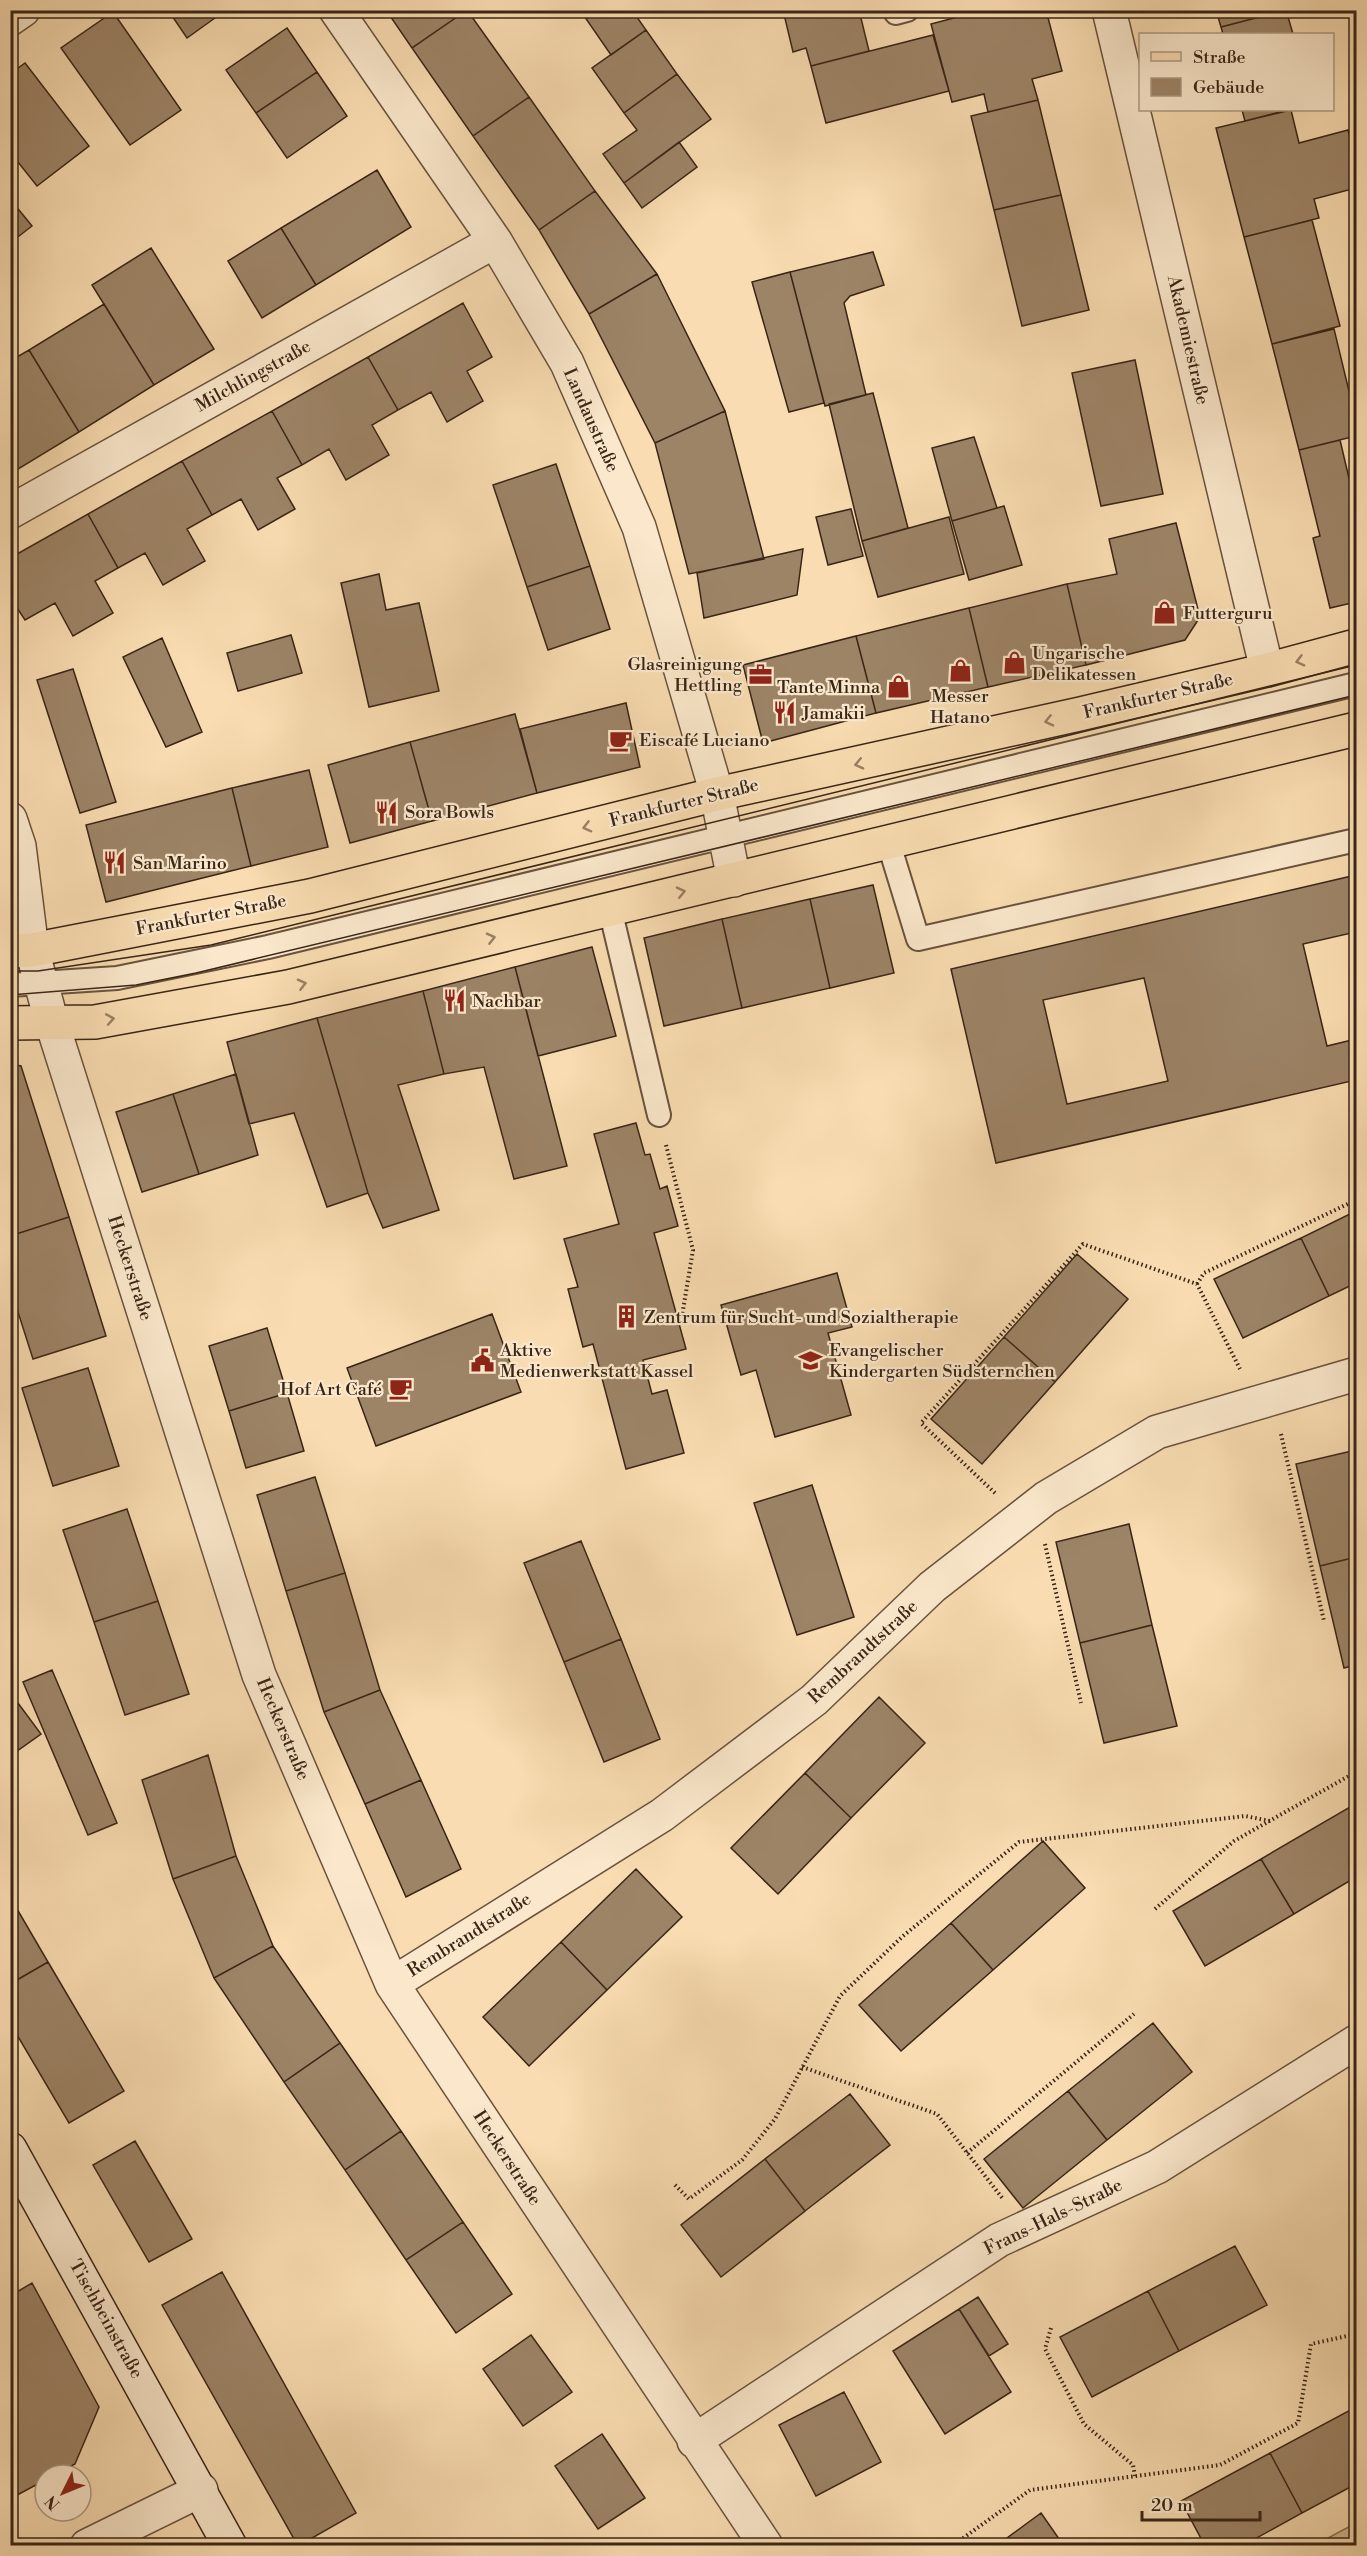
<svg xmlns="http://www.w3.org/2000/svg" width="1367" height="2556" font-family="'Libre Bodoni',serif">
	<style>
		.green { fill: #d8bd97; stroke: #887156; stroke-width: 1.5 }
		.building { fill: #9d8467; stroke: #392516; stroke-width: 1.5; fill-rule: evenodd }
		.lines { fill: none; stroke-linecap: round; stroke-linejoin: round }
		.lane-casing { stroke: #69533d; stroke-width: 26 }
		.street-casing { stroke: #69533d; stroke-width: 36 }
		.secondary-casing { stroke: #392516; stroke-width: 36 }
		.primary-casing { stroke: #392516; stroke-width: 36 }
		.path { stroke: #392516; stroke-width: 4; stroke-dasharray: 1.5 3; stroke-linecap: butt }
		.lane { stroke: #fbe8cc; stroke-width: 22 }
		.street { stroke: #fbe8cc; stroke-width: 33 }
		.secondary { stroke: #fbe8cc; stroke-width: 33 }
		.primary { stroke: #f9dcb1; stroke-width: 33 }
		.tram { stroke: #392516; stroke-width: 1.5 }
		.oneway { stroke: #998064 }
		.labels { text-anchor: middle; dominant-baseline: central; stroke-width: 4.5; stroke-linejoin: round; paint-order: stroke }
		.street-label { font-size: 18px; fill: #392516; stroke: #fbe8cc }
		.poi-label { font-size: 18px; fill: #392516; stroke: #fbe8cc; text-anchor: start }
	</style>
	<rect width="100%" height="100%" fill="#f9dcb1"/>
	<filter id="stains"><feTurbulence type="fractalNoise" baseFrequency=".00333" numOctaves="4"/><feColorMatrix values="0 0 0 0 .2 0 0 0 0 .09 0 0 0 0 .02 0 0 0 .5 -.17"/></filter>
	<radialGradient id="worn" r=".72"><stop offset=".6" stop-color="#630" stop-opacity="0"/><stop offset="1" stop-color="#630" stop-opacity=".3"/></radialGradient>
	<path class="green" d="M1356,2523V2545H1315Z"/>
	<path class="building" d="M168,10H226L187,38Z
		M386,10H467L412,48Z
		M467,10L529,97L473,136L412,48Z
		M580,10H632L646,30L611,55Z
		M783,10H859L869,51L811,66L806,48L793,52Z
		M984,10H1046L1062,71L1032,79L1038,100L988,112L984,94L952,102L931,24Z
		M1216,10H1286L1221,27Z
		M1286,10L1293,34H1223L1221,27Z
		M113,12L181,110L130,145L61,48Z
		M287,28L317,72L256,113L226,70Z
		M646,30L677,74L624,113L592,68Z
		M933,35L949,91L826,123L811,66Z
		M25,63L89,146L37,186L10,152V74Z
		M317,72L347,116L287,158L256,113Z
		M677,74L711,119L624,183L603,154L637,130L624,113Z
		M529,97L595,191L539,230L473,136Z
		M1038,100L1061,195L994,210L971,116Z
		M1242,110H1288L1245,121Z
		M1291,110L1299,143L1348,130L1356,164V188L1314,199L1319,218L1244,237L1216,128Z
		M679,142L697,167L642,208L624,183Z
		M377,170L411,227L316,285L281,228Z
		M595,191L657,274L589,314L539,230Z
		M1061,195L1089,310L1022,326L994,210Z
		M10,199L32,226L10,243Z
		M1312,220L1340,326L1272,344L1244,237Z
		M281,228L316,285L262,318L228,261Z
		M151,248L214,349L154,385L92,285Z
		M873,252L884,285L850,296L844,303L866,395L825,406L790,272Z
		M790,272L824,403L789,412L752,282Z
		M657,274L725,411L655,443L589,314Z
		M463,303L492,357L467,371L483,401L447,422L431,392L398,410L368,357Z
		M104,304L154,385L79,432L29,350Z
		M1334,329L1356,420V436L1299,450L1272,344Z
		M29,350L79,432L10,474V361Z
		M368,357L398,410L372,425L389,455L346,480L329,449L302,465L272,411Z
		M1135,360L1163,494L1101,506L1072,373Z
		M873,393L908,528L862,541L829,404Z
		M272,411L302,465L277,478L295,509L258,530L241,499L212,515L182,461Z
		M725,411L764,559L689,574L655,443Z
		M974,437L997,508L952,521L932,448Z
		M1340,440L1356,508V602L1330,608L1313,538L1320,536L1299,450Z
		M182,461L212,515L187,529L205,561L163,585L145,553L118,568L88,514Z
		M556,464L590,566L527,587L493,485Z
		M1004,506L1022,565L969,580L952,521Z
		M851,509L863,556L828,565L816,517Z
		M88,514L118,568L95,581L113,613L73,636L55,603L25,620L10,597V558Z
		M949,517L964,574L878,597L862,541Z
		M1176,523L1200,617L1185,640L1086,665L1067,584L1117,574L1109,539Z
		M803,549L797,595L704,618L697,573Z
		M590,566L610,629L548,650L527,587Z
		M379,574L386,610L419,603L439,691L369,707L341,583Z
		M1067,584L1086,665L988,687L969,608Z
		M969,608L988,687L876,713L856,636Z
		M291,635L302,673L238,691L227,653Z
		M856,636L876,713L763,743L743,665Z
		M162,638L202,732L166,747L123,657Z
		M73,669L116,802L80,813L37,680Z
		M626,703L640,767L537,793L520,729Z
		M515,714L537,793L432,821L410,742Z
		M410,742L432,821L350,843L328,765Z
		M309,770L328,847L251,866L232,788Z
		M232,788L251,866L106,902L86,825Z
		M1356,875V932L1303,944L1327,1046L1356,1039V1080L996,1163L951,969ZM1144,978L1168,1081L1067,1104L1043,1000Z
		M873,885L894,973L830,988L810,899Z
		M810,899L830,988L742,1008L722,919Z
		M722,919L742,1008L664,1026L644,938Z
		M592,947L616,1036L538,1056L515,967Z
		M515,967L567,1166L514,1179L484,1067L444,1074L423,991Z
		M423,991L444,1074L398,1085L439,1210L383,1228L368,1193L317,1018Z
		M317,1018L368,1193L327,1207L294,1113L249,1124L227,1042Z
		M10,1064L21,1066L69,1217L10,1236Z
		M236,1074L258,1155L199,1174L173,1094Z
		M173,1094L199,1174L142,1192L116,1112Z
		M636,1123L645,1155L650,1154L660,1189L667,1186L678,1226L654,1233L686,1349L643,1360L652,1394L667,1390L684,1453L626,1469L593,1344L583,1347L568,1289L578,1287L564,1239L619,1224L594,1134Z
		M1356,1211V1283L1329,1296L1301,1238Z
		M69,1217L106,1336L33,1359L10,1287V1236Z
		M1301,1238L1329,1296L1243,1338L1214,1279Z
		M1077,1254L1128,1299L1055,1382L1004,1337Z
		M837,1273L852,1327L828,1333L851,1415L775,1437L756,1370L741,1375L721,1305Z
		M492,1314L521,1392L376,1446L347,1368Z
		M267,1328L287,1393L229,1411L209,1346Z
		M1004,1337L1055,1382L982,1464L931,1419Z
		M88,1368L119,1466L53,1486L22,1388Z
		M287,1393L304,1451L246,1468L229,1411Z
		M1356,1450V1557L1320,1566L1296,1464Z
		M315,1477L345,1573L286,1591L257,1495Z
		M812,1485L854,1617L797,1635L754,1503Z
		M127,1509L158,1601L94,1622L63,1530Z
		M1129,1524L1152,1625L1080,1643L1056,1542Z
		M581,1541L621,1639L564,1662L524,1563Z
		M1356,1557V1665L1344,1668L1320,1566Z
		M345,1573L380,1690L324,1712L286,1591Z
		M158,1601L189,1694L125,1715L94,1622Z
		M1152,1625L1177,1726L1104,1743L1080,1643Z
		M621,1639L660,1739L604,1762L564,1662Z
		M52,1670L117,1823L88,1835L23,1682Z
		M380,1690L421,1780L365,1804L324,1712Z
		M12,1695L41,1734L10,1756V1697Z
		M879,1697L925,1743L851,1818L805,1773Z
		M208,1755L236,1856L173,1879L142,1780Z
		M805,1773L851,1818L778,1894L731,1848Z
		M421,1780L461,1869L406,1897L365,1804Z
		M1350,1807L1356,1818V1877L1294,1914L1261,1859Z
		M1043,1841L1085,1888L993,1970L951,1923Z
		M236,1856L273,1946L214,1978L173,1879Z
		M1261,1859L1294,1914L1205,1966L1173,1911Z
		M636,1869L682,1917L607,1990L561,1942Z
		M10,1897L48,1962L10,1984Z
		M951,1923L993,1970L901,2051L859,2005Z
		M561,1942L607,1990L529,2066L483,2017Z
		M273,1946L340,2043L284,2082L214,1978Z
		M48,1962L124,2091L69,2123L10,2023V1984Z
		M1153,2023L1192,2072L1107,2140L1068,2091Z
		M340,2043L401,2131L345,2170L284,2082Z
		M1068,2091L1107,2140L1023,2208L984,2159Z
		M850,2094L890,2145L805,2211L765,2159Z
		M401,2131L463,2222L406,2260L345,2170Z
		M135,2141L192,2239L149,2262L93,2165Z
		M765,2159L805,2211L721,2277L681,2225Z
		M463,2222L512,2294L456,2333L406,2260Z
		M1235,2246L1267,2305L1179,2351L1148,2291Z
		M222,2272L356,2513L298,2546L162,2305Z
		M32,2283L99,2407L75,2464L55,2475H45V2480L10,2499V2411L15,2409L10,2401V2296Z
		M1148,2291L1179,2351L1092,2397L1060,2337Z
		M978,2297L1008,2344L989,2356L959,2309Z
		M959,2309L1011,2392L945,2434L893,2351Z
		M531,2335L572,2392L523,2426L483,2369Z
		M844,2392L881,2462L816,2496L779,2425Z
		M1356,2407V2484L1302,2513L1270,2453Z
		M602,2434L645,2498L598,2529L555,2466Z
		M1270,2453L1302,2513L1242,2546H1205L1181,2501Z
		M1041,2513L1064,2546H996Z"/>
	<g class="lines">
		<defs>
			<path id="lane" d="M896,10V13L907,10
				M888,841L918,939L1356,840
				M610,909L659,1115
				M10,985L117,978L268,947L1356,684"/>
			<path id="street" d="M336,10L495,241L567,363L639,527L717,794L734,880
				M1109,10L1267,670
				M10,19L23,10
				M10,512L495,241
				M10,819L19,846L32,950L52,1023L259,1675L392,1984L766,2546
				M392,1984L662,1815L814,1700L932,1587L1046,1498L1157,1432L1356,1374
				M694,2441L999,2240L1157,2167L1356,2042
				M87,2546L201,2490"/>
			<path id="secondary" d="M10,2149L230,2546"/>
			<path id="primary" d="M10,951L32,950L310,896L717,794L1080,714L1267,670L1356,646
				M10,1023L95,1022L288,987L1356,729"/>
		</defs>
		<use href="#lane" class="lane-casing"/>
		<use href="#street" class="street-casing"/>
		<use href="#secondary" class="secondary-casing"/>
		<use href="#primary" class="primary-casing"/>
		<path class="path" d="M666,1145L693,1250L681,1322
			M1197,1284L1204,1273L1356,1200
			M1281,1434L1324,1621
			M995,1493L921,1423L1083,1244L1197,1284L1240,1369
			M1045,1544L1081,1703
			M1155,1909L1234,1841L1356,1772
			M802,2067L937,2114L1003,2199
			M967,2153L1134,2014
			M675,2185L689,2199L742,2160L775,2119L840,1996L903,1936L1019,1842L1245,1816L1270,1821
			M1051,2328L1045,2349L1084,2424L1133,2465L1135,2476
			M952,2546L1030,2490L1220,2465L1298,2423L1311,2344L1356,2334"/>
		<use href="#lane" class="lane"/>
		<use href="#street" class="street"/>
		<use href="#secondary" class="secondary"/>
		<use href="#primary" class="primary"/>
		<path class="tram" d="M10,971H38L211,945L1356,665
			M10,995L136,985L196,973L1356,695"/>
	</g>
	<defs><path id="oneway-chevron" d="M-2-3.5L2.5 0L-2 3.5" fill="none" stroke-width="1.6" stroke-linecap="round" stroke-linejoin="round" transform="scale(1.5)"/></defs>
	<g class="oneway">
		<use href="#oneway-chevron" transform="translate(1300 661) rotate(165)"/>
		<use href="#oneway-chevron" transform="translate(1049 721) rotate(167)"/>
		<use href="#oneway-chevron" transform="translate(859 764) rotate(167)"/>
		<use href="#oneway-chevron" transform="translate(587 827) rotate(166)"/>
		<use href="#oneway-chevron" transform="translate(681 892) rotate(-13)"/>
		<use href="#oneway-chevron" transform="translate(491 938) rotate(-14)"/>
		<use href="#oneway-chevron" transform="translate(302 984) rotate(-14)"/>
		<use href="#oneway-chevron" transform="translate(110 1019) rotate(-10)"/>
	</g>
	<defs>
		<symbol id="shop-bare" viewBox="-9 -9 18 18"><path d="M-5-2.5h2.3a2.7 3.5 0 0 1 5.4 0H5L5.5 6h-11ZM-1.5-2.5h3a1.5 2.3 0 0 0-3 0Z" fill="#8f2418" stroke="#fbe8cc" stroke-width="2.5" paint-order="stroke"/></symbol>
		<symbol id="office-bare" viewBox="-9 -9 18 18"><path d="M-6-3h4V-5.5h4V-3h4V5H-6ZM-1-4.5V-3h2v-1.5ZM-6 0V1H6V0Z" fill="#8f2418" stroke="#fbe8cc" stroke-width="2.5" paint-order="stroke"/></symbol>
		<symbol id="restaurant-bare" viewBox="-9 -9 18 18"><path d="M-5-6h1v4h1v-4h1v4h1v-4h1v5L-1.5 .5V6h-2V.5L-5-1ZM5-6V6H3V1.5H1.5Q1.5-4 5-6Z" fill="#8f2418" stroke="#fbe8cc" stroke-width="2.5" paint-order="stroke"/></symbol>
		<symbol id="cafe-bare" viewBox="-9 -9 18 18"><path d="M-5.5-4.5H6V0H3Q3 3.5 0 3.5H-2.5Q-5.5 3.5-5.5 0ZM3-3.2v2h1.7v-2ZM-6 4.5H4V6H-6Z" fill="#8f2418" stroke="#fbe8cc" stroke-width="2.5" paint-order="stroke"/></symbol>
		<symbol id="building-bare" viewBox="-9 -9 18 18"><path d="M-4-6H4V6H1V3H-1V6H-4ZM-2.5-4.3h1.7v1.8h-1.7ZM.8-4.3h1.7v1.8H.8ZM-2.5-1h1.7V.8h-1.7ZM.8-1h1.7V.8H.8Z" fill="#8f2418" stroke="#fbe8cc" stroke-width="2.5" paint-order="stroke"/></symbol>
		<symbol id="civic-bare" viewBox="-9 -9 18 18"><path d="M-.6-6.5H3V-4.5H.6V-3L4-1V1h2V6H-6V1h2V-1L-.6-3ZM-1.2 2.5V6h2.4V2.5Z" fill="#8f2418" stroke="#fbe8cc" stroke-width="2.5" paint-order="stroke"/></symbol>
		<symbol id="school-bare" viewBox="-9 -9 18 18"><path d="M0-5L7-2L0 1L-7-2ZM-4 1L0 2.5L4 1V4Q0 6-4 4Z" fill="#8f2418" stroke="#fbe8cc" stroke-width="2.5" paint-order="stroke"/></symbol>
	</defs>
	<g fill-rule="evenodd">
		<use href="#shop-bare" x="1148" y="596" width="33" height="33"/>
		<use href="#shop-bare" x="998" y="646" width="33" height="33"/>
		<use href="#shop-bare" x="944" y="654" width="33" height="33"/>
		<use href="#office-bare" x="744" y="658" width="33" height="33"/>
		<use href="#shop-bare" x="882" y="670" width="33" height="33"/>
		<use href="#restaurant-bare" x="768" y="696" width="33" height="33"/>
		<use href="#cafe-bare" x="604" y="724" width="33" height="33"/>
		<use href="#restaurant-bare" x="370" y="796" width="33" height="33"/>
		<use href="#restaurant-bare" x="98" y="846" width="33" height="33"/>
		<use href="#restaurant-bare" x="438" y="984" width="33" height="33"/>
		<use href="#building-bare" x="610" y="1300" width="33" height="33"/>
		<use href="#civic-bare" x="466" y="1344" width="33" height="33"/>
		<use href="#school-bare" x="794" y="1344" width="33" height="33"/>
		<use href="#cafe-bare" x="384" y="1372" width="33" height="33"/>
	</g>
	<g class="labels">
		<g class="street-label">
			<text transform="translate(1188 340) rotate(77)">Akademiestraße</text>
			<text transform="translate(253 376) rotate(-29)">Milchlingstraße</text>
			<text transform="translate(591 420) rotate(66)">Landaustraße</text>
			<text transform="translate(1158 696) rotate(-13)">Frankfurter Straße</text>
			<text transform="translate(684 803) rotate(-14)">Frankfurter Straße</text>
			<text transform="translate(211 915) rotate(-11)">Frankfurter Straße</text>
			<text transform="translate(130 1268) rotate(72)">Heckerstraße</text>
			<text transform="translate(863 1652) rotate(-43)">Rembrandtstraße</text>
			<text transform="translate(283 1729) rotate(67)">Heckerstraße</text>
			<text transform="translate(469 1935) rotate(-32)">Rembrandtstraße</text>
			<text transform="translate(507 2158) rotate(57)">Heckerstraße</text>
			<text transform="translate(1053 2217) rotate(-26)">Frans-Hals-Straße</text>
			<text transform="translate(106 2319) rotate(61)">Tischbeinstraße</text>
		</g>
		<g class="poi-label">
			<text x="1183" y="613">Futterguru</text>
			<text x="1032" y="653">Ungarische<tspan x="1032" dy="21">Delikatessen</tspan></text>
			<text x="742" y="664" text-anchor="end">Glasreinigung<tspan x="742" dy="21">Hettling</tspan></text>
			<text x="880" y="687" text-anchor="end">Tante Minna</text>
			<text x="960" y="696" text-anchor="middle">Messer<tspan x="960" dy="21">Hatano</tspan></text>
			<text x="802" y="713">Jamakii</text>
			<text x="639" y="740">Eiscafé Luciano</text>
			<text x="405" y="812">Sora Bowls</text>
			<text x="133" y="863">San Marino</text>
			<text x="472" y="1001">Nachbar</text>
			<text x="644" y="1317">Zentrum für Sucht- und Sozialtherapie</text>
			<text x="500" y="1350">Aktive<tspan x="500" dy="21">Medienwerkstatt Kassel</tspan></text>
			<text x="829" y="1350">Evangelischer<tspan x="829" dy="21">Kindergarten Südsternchen</tspan></text>
			<text x="382" y="1389" text-anchor="end">Hof Art Café</text>
		</g>
	</g>
	<rect width="1367" height="2556" fill="none" stroke="#f9dcb1" stroke-width="36"/>
	<rect x="12" y="12" width="1343" height="2532" fill="none" stroke="#392516" stroke-width="3"/>
	<rect x="18" y="18" width="1331" height="2520" fill="none" stroke="#392516" stroke-width="1.5"/>
	<rect x="1139" y="33" width="195" height="78" fill="#fbe8cc" stroke="#ad9a83" stroke-width="1.5"/>
	<rect x="1151" y="52" width="30" height="9" fill="#f9dcb1" stroke="#ad9a83" stroke-width="1.5"/>
	<text x="1193" y="63" font-size="18" fill="#392516">Straße</text>
	<rect x="1151" y="78" width="30" height="18" fill="#9d8467" stroke="#ad9a83" stroke-width="1.5"/>
	<text x="1193" y="93" font-size="18" fill="#392516">Gebäude</text>
	<g transform="translate(63 2493) rotate(227)"><circle r="28" fill="#fbe8cc" stroke="#ad9a83" stroke-width="1.5"/>
	<path d="M0-4.5L10 22L0 15L-10 22Z" fill="#8f2418"/>
	<text y="-9" font-size="16" font-weight="bold" text-anchor="middle" fill="#392516">N</text>
	</g>
	<path d="M1142 2511v9h118v-9" fill="none" stroke="#392516" stroke-width="3"/>
	<text x="1151" y="2511" font-size="18" fill="#392516" stroke="#fbe8cc" stroke-width="4.5" paint-order="stroke">20 m</text>
	<rect width="100%" height="100%" filter="url(#stains)"/>
	<rect width="100%" height="100%" fill="url(#worn)"/>
</svg>
